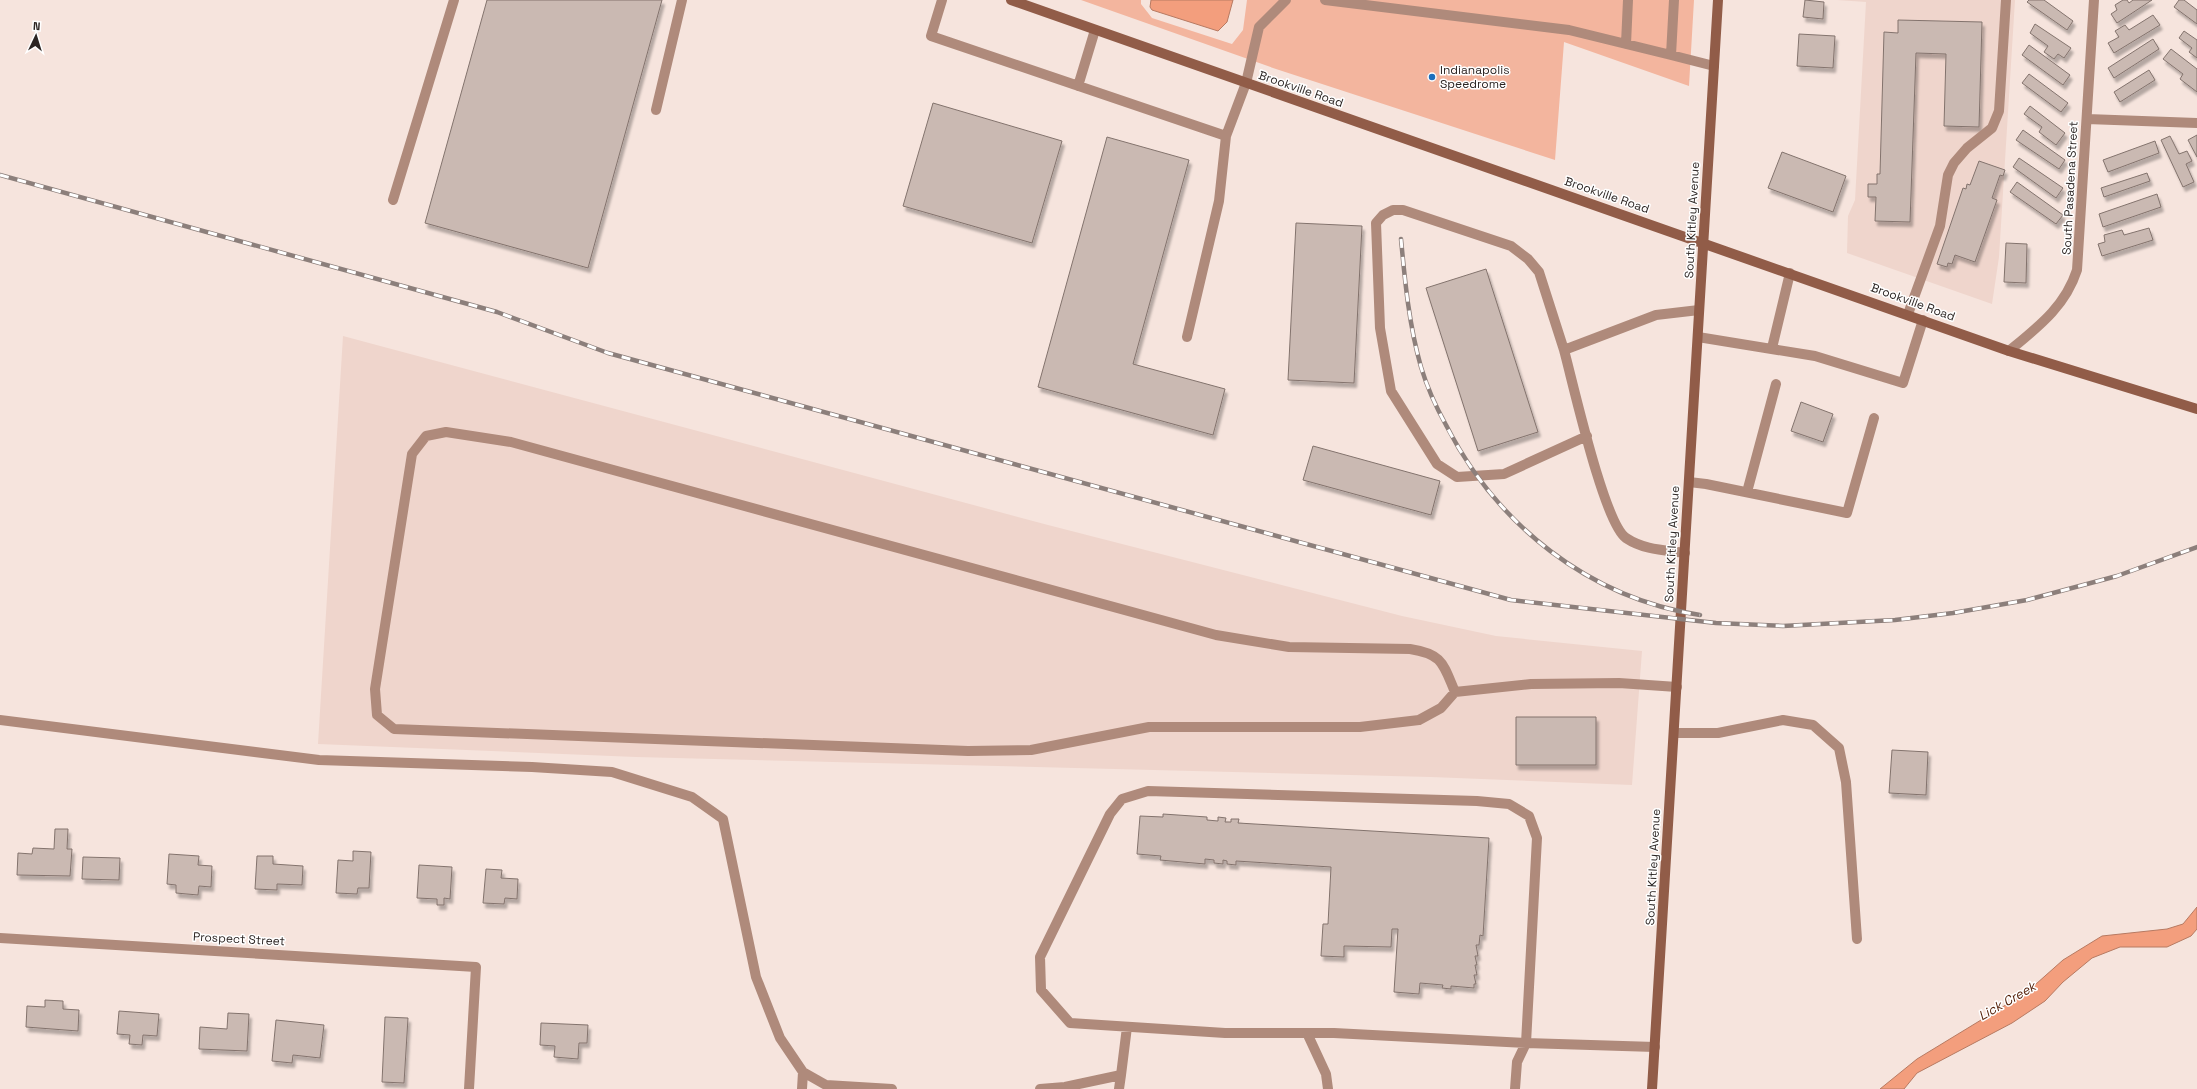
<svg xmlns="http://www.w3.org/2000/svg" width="2197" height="1089" font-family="'Space Grotesk',sans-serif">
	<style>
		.built { fill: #efd5cc }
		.green { fill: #f3b59e }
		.water { fill: #f39e7d; stroke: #b77a62 }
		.building { fill: #cab9b2; stroke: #83736d; filter: url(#shadow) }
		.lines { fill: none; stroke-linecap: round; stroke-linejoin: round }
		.lane { stroke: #af8a7b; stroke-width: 10 }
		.street { stroke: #af8a7b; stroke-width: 10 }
		.secondary { stroke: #915c48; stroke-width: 10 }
		.rail-casing { stroke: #8c7f7b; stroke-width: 4.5 }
		.rail { stroke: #fff; stroke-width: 3; stroke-dasharray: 9; stroke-linecap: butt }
		.poi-dot { fill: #1c6fbd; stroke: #fff; stroke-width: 1.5 }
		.labels { text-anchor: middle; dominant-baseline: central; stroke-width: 3; stroke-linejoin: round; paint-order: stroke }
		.poi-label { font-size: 12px; fill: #2c2523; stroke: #fff; text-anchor: start }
		.street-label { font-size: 12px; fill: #2c2523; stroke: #fff }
		.water-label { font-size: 13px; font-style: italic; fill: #521d06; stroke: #fff }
	</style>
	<defs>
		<filter id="shadow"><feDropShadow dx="2.5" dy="4.5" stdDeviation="1" flood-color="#0004"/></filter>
	</defs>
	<rect width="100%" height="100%" fill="#f6e4dd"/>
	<path class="built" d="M1837,0H2015L1999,257L1992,304L1847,253L1848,216L1855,200L1866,2Z
		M343,336L1048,525L1402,616L1496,636L1642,651L1632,785L1431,777L636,757L318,744Z"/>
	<path class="green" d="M1081,0H1141V4L1152,18L1232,44L1243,30L1247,0H1694L1689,86L1564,42L1555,160L1276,69Z"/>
	<path class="water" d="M1151,0H1233L1227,22L1218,31L1152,10L1150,7Z
		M2197,907V929L2191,936L2167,947H2120L2092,958L2063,982L2045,1001L2012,1023L1917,1073L1904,1089H1880L1917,1059L2027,992L2063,960L2102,936L2167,929L2183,924Z"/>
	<path class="building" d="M487,0H662L588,268L425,223Z
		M1805,0L1824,2L1823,19L1803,17Z
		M2029,0H2044L2073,21L2067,30L2027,2Z
		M2123,0H2127L2129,3L2133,0H2152L2117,23L2111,14L2117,10L2115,5Z
		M2179,0H2184L2197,10V24L2174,7Z
		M2153,15L2160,25L2114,53L2108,43L2119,37L2115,31L2125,25L2129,30Z
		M1898,20L1982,22L1979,127L1944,126L1946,54L1916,53L1910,222L1875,221L1876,197H1868V184H1877V174H1880L1884,32L1898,33Z
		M2035,24L2071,48L2064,58L2058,54L2054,59L2044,52L2048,46L2030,33Z
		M2184,31L2197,40V58L2189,52L2192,48L2179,38Z
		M1799,34L1835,36L1833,68L1797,66Z
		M2153,39L2159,49L2114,78L2108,68Z
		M2029,45L2070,75L2063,85L2022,55Z
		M2171,49L2197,69V92L2180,79L2183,74L2163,59Z
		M2149,70L2155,80L2120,102L2114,92Z
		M2029,74L2068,103L2061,112L2022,83Z
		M933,103L1062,141L1032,243L903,206Z
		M2030,106L2065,133L2056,145L2039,132L2042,127L2024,114Z
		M2023,130L2065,160L2059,169L2016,140Z
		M2197,135V157L2188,140Z
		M2170,136L2179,154L2187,151L2192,161L2186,164L2194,182L2183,187L2161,140Z
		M1107,137L1189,160L1133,364L1225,389L1213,435L1038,387Z
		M2155,141L2159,153L2108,172L2103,160Z
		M1782,152L1846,176L1833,212L1768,188Z
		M2019,158L2063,188L2056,198L2013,167Z
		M1979,161L2005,170L2003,176L2000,175L1992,198L1997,200L1975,262L1955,255L1952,264L1948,263L1947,267L1937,264L1963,188L1966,189L1967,184L1970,185Z
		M2147,173L2150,181L2104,197L2101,188Z
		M2017,182L2063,215L2056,224L2010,192Z
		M2157,194L2161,207L2103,227L2099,214Z
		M1296,223L1362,226L1354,383L1288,380Z
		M2149,228L2153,240L2102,256L2098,244L2105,242L2104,235L2122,230L2124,235Z
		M2006,243L2027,244L2026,283L2004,282Z
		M1486,269L1538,432L1478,451L1426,288Z
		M1801,402L1833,414L1823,442L1791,431Z
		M1313,446L1440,481L1431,515L1303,480Z
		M1516,717H1596V765H1516Z
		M1892,750L1928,752L1926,795L1889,793Z
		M1163,814L1207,817V820L1218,821V817L1226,818L1225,822H1231V819H1239L1238,823L1489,838L1483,936L1480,935L1479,945H1476L1478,956H1475L1477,965H1475L1477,975H1474L1476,984H1474V988L1451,986V989L1442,988L1443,985L1420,983L1419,994L1394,992L1398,929H1392L1391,947L1344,946V957L1321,956L1323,924H1328L1331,867L1236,861V865L1227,864V861L1223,860V864L1214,863V860L1205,859V864L1160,860L1161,856L1137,854L1140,816L1163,817Z
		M55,829H68L67,849H72L70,876L17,875L18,853L32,854L33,848L54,849Z
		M353,851L371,852L369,888H358L357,894L336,893L338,860L353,861Z
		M169,854L199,856L198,865L212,866L211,887L199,886L198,895L176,893V885L167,884Z
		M257,856H273V864L303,866L302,885L277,884V890L255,889Z
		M83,857L120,858L119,880L82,879Z
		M419,865L452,867L450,899L444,898V905H437V899L417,898Z
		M486,869L502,870L501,878L518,879L517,899L505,898L504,904L483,903Z
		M45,1000L63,1001V1009L79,1010L78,1031L26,1027L27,1006L45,1007Z
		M119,1011L159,1014L157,1036L143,1035L142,1045L129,1044L130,1035L117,1034Z
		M228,1013L249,1014L247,1051L199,1049L200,1027L227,1029Z
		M385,1017L408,1018L404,1083L382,1082Z
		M276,1020L324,1025L320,1058L293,1055L292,1063L272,1061Z
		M541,1023L588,1025L587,1043H579L578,1059L554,1057L555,1046L540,1045Z"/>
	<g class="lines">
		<path class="lane" d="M942,0L931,36L1226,136L1246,83L1259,27L1286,0
			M1325,0L1569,30L1671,55
			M1674,0L1671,55L1714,66
			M1626,44L1628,0
			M1078,86L1095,30
			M656,110L682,0
			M393,200L454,0
			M1908,314L1940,226L1948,175L1954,163L1967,148L1992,128L1999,111L2006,0
			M1187,337L1219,201L1226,136
			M1698,337L1815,356L1903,383L1923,320
			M1772,348L1790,273
			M1564,350C1573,383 1604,523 1626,538C1644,550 1664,550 1685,553
			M1587,436L1504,474L1457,477L1437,464L1391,391L1380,328L1376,223L1383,215L1393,210H1403L1511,246L1528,259L1539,272L1564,350L1656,315L1699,310
			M1689,482L1706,484L1847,513L1874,418
			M1747,492L1776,384
			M1455,692C1443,664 1443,654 1410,649L1289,647L1216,635L511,442L446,432L426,436L412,454L375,689L377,715L394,729L968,751L1031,750L1149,727H1360L1419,720L1441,708L1455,692L1531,684L1619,683L1677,687
			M0,720L319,760L532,767L612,772L692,797L723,819L756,977L780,1038L803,1072L826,1085L892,1089
			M1674,733H1718L1783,720L1813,725L1839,748L1846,782L1857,939
			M1307,1033L1326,1074L1328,1089
			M802,1089L803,1072
			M1040,1089L1065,1087L1121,1075L1127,1027
			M1119,1089L1121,1075
			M1515,1089L1517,1062L1526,1043L1334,1033H1225L1070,1023L1041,990L1040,957L1110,814L1122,799L1148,791L1477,801L1509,804L1529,816L1537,838L1526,1043L1655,1047"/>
		<path class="street" d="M2087,119L2197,123
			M2009,351C2038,327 2065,307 2077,270L2094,0
			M0,938L476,967L469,1089"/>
		<path class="secondary" d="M1011,0L2009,351L2197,409
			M1652,1089L1718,0"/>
		<defs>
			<path id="rail" d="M0,175L497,312L608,353L1511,600L1716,623L1783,626L1895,620L1953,613L2027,600L2117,576L2197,547
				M1401,239C1405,282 1409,325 1421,367C1427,387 1436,407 1446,425C1497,525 1589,598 1700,615"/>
		</defs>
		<use href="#rail" class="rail-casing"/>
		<use href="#rail" class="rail"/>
	</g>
	<circle class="poi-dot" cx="1432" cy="77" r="4"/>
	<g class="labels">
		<g class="poi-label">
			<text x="1440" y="70">Indianapolis<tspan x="1440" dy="14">Speedrome</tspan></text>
		</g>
		<g class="street-label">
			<text transform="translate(1301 89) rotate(19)">Brookville Road</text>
			<text transform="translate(2070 188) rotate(-87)">South Pasadena Street</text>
			<text transform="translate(1607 195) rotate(19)">Brookville Road</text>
			<text transform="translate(1692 220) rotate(-87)">South Kitley Avenue</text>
			<text transform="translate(1913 302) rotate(20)">Brookville Road</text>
			<text transform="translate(1672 544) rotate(-87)">South Kitley Avenue</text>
			<text transform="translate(1653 867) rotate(-87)">South Kitley Avenue</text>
			<text transform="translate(239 939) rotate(3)">Prospect Street</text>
		</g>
		<g class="water-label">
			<text transform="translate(2007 1001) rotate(-30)">Lick Creek</text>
		</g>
	</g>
	<g transform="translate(36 36) rotate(4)" stroke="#ffffff" stroke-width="3" paint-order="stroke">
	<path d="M0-3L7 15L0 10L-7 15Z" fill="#2c2523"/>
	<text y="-6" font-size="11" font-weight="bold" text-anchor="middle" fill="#2c2523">N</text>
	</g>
</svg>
